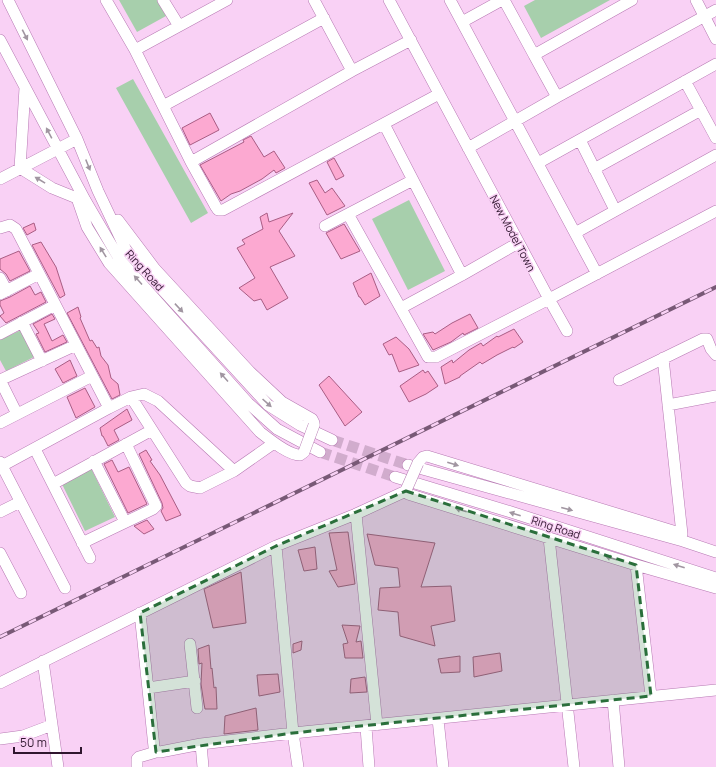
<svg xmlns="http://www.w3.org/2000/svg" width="716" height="767" font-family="Manrope,sans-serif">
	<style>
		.green { fill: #a7cfac }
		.building { fill: #fca9d1; stroke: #a95d84 }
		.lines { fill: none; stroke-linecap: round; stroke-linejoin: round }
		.minor-tunnel { stroke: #d1accd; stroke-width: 11; stroke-dasharray: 11 5.5; stroke-linecap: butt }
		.minor-casing { stroke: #b779b3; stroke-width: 12 }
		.minor { stroke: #fff; stroke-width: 11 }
		.rail-casing { stroke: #785976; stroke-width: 4 }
		.rail { stroke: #f9d1f5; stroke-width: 2.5; stroke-dasharray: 8; stroke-linecap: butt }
		.minor-bridge-casing { stroke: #b779b3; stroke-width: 12; stroke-linecap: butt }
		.minor-bridge { stroke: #fff; stroke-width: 11 }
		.oneway { fill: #a196a1 }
		.marked { fill: #2a6f3b; fill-opacity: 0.2; stroke: #2a6f3b; stroke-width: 3; stroke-dasharray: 8 5; stroke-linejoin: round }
		.labels { text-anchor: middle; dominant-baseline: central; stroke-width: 3; stroke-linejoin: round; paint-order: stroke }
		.street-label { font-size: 11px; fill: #2f162e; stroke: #f9d1f5 }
	</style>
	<rect width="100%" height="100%" fill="#f9d1f5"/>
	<path class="green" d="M119,0H157L166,16L137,32Z
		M535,0H610L541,38L524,6Z
		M133,79L208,213L191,223L116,88Z
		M409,200L445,271L408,290L372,219Z
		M21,330L34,357L6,371L0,360V340Z
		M91,468L115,517L85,531L61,482Z"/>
	<path class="building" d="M210,113L219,130L190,145L182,128Z
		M251,136L264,157L274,151L285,168L276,173L274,170L262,179L240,191L231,194L221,201L200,165L244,142L243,140Z
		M334,158L344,176L336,180L327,162Z
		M317,180L325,193L332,188L345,206L327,215L309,183Z
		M267,213L269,222L293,213L279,231L295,256L270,267L288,298L267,310L261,299L254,301L239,288L255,278L237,248L245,244L242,240L263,229L260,217Z
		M34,223L36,230L27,235L23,228Z
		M344,224L360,251L341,259L326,233Z
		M41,242L56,267L65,295L60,298L32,245Z
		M19,251L30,271L10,281L6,274L0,269V259Z
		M371,273L380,296L365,305L360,297H359L353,283Z
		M30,286L35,295L41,292L46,302L6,323L0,316L4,313L0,305V301L10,297Z
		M78,307L81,317L80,318L90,341L92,340L97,348L99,347L101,356L108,365L111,378L118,384L120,395L112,399L67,313Z
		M52,314L55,319L44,324L52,341L63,335L67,342L45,352L36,334L39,333L33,324Z
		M470,314L478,328L464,335L463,333L451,342L433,350L423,334L433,332L435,334L452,323Z
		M514,329L523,342L514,348L513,347L497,355L482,364L480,362L460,376V377L445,384L441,367L452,360L453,363L469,350L481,343L483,346L497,336L498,337Z
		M396,337L409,349L419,365L399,372L392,354L389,355L383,344Z
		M70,360L77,376L63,383L55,369Z
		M423,370L425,373L428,371L438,386L426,394L409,402L400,386Z
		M329,376L362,412L345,426L319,385Z
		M85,388L95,407L76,418L67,397Z
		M127,409L132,420L114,430L119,440L108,446L103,436H102L100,428Z
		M146,450L152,460L150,461L160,475L181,515L166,521L161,511L163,508L162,503L139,454Z
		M112,460L118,472L129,467L147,504L128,513L104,464Z
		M147,520L154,529L144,534L134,526Z
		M348,532L355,584L338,587L329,571L337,570L329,533Z
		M367,534L435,543L421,587L451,586L455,621L431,626L435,646L400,636L398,612L378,610L380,588L400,587L398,568L375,565Z
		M315,547L317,569L304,571L298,550Z
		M241,572L246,623L213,628L204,589Z
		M342,625L360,626L356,642L361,641L363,658H345L343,644L348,643Z
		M302,641L301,650L293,653V644Z
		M209,645L211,669L212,668L214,688L216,687L217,709H205L204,704L201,684L202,663L199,664L198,649Z
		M500,653L502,671L474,677L473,657Z
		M460,656V672L441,673L438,659Z
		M278,674L280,692L259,696L257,675Z
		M365,677L367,692L350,693L351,679Z
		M256,708L258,730L224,734L225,716Z"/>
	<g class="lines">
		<path class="minor-tunnel" d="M332,440L408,465
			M320,452L395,477"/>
		<defs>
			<path id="minor" d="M8,0L77,139L98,191L126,250L268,405L300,425L332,440
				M106,0L135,50L227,0
				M163,0L179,26
				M314,0L352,71L411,40
				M389,0L549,299L716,211
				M450,0L597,274
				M504,0L534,55
				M632,0L534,55L557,97L716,10
				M696,0L716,39
				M462,22L502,0
				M0,40L85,200L120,260L248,403L277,429L320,452
				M135,50L191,162L352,71
				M685,81L716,138
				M25,88L20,168L52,188L84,201
				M163,106L324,18
				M384,124L462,275L518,243
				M580,140L615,210
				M468,148L557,97
				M191,162L216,207L218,210H223L439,94
				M538,163L716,64
				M594,169L701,110
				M0,179L77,139
				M77,198L87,227L109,263L260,432C269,439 288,455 300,455L304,452
				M348,214L428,357H436L549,299L567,331
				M118,220L155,269L250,372L282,402L312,419L314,423V425
				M325,226L413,180
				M0,228L10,225L16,229L109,408
				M575,233L716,155
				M0,278L7,291
				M0,294L39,274
				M401,308L462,275
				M22,322L42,361
				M0,334L55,305
				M663,358L682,534
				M0,380L76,345
				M0,380L17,414
				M619,380L703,339H707L711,349L716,355
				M131,397L186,483L190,486L200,488L234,471L274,443
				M668,405L716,396
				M0,423L92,376
				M35,449L90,558
				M94,461L125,522
				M0,462L65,588
				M418,463L423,457L427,456L673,531
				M408,465L683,541L716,552
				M0,467L109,408L131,397L144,394L158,401L234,471
				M395,477L511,512L716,578
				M53,484L152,430
				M407,488L406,491L408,494L636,565L716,588
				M0,512L20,502
				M356,514L377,725
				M549,538L574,767
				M82,543L153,509L156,506L126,444
				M276,546L293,733L298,767
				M0,553L21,593
				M636,565L651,696
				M140,613L154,747L156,752H160L201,744L293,733L716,690
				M190,644L197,708
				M43,661L58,767
				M0,683L276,546L356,514L406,491
				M148,688L195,681
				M613,700L619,767
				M438,719L443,767
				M366,727L369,767
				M0,739L23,736L52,725
				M201,744L203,767
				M137,767V759L139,757L156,752"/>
		</defs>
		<use href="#minor" class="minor-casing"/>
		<use href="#minor" class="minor"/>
		<defs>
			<path id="rail" d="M0,637L716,287"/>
		</defs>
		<use href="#rail" class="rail-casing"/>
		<use href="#rail" class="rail"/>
		<defs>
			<path id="minor-bridge" d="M304,452L314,425
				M407,488L418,463"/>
		</defs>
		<use href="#minor-bridge" class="minor-bridge-casing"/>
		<use href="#minor-bridge" class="minor-bridge"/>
	</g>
	<defs><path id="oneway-solid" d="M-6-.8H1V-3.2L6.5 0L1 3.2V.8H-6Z"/></defs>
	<g class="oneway">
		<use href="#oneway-solid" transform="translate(25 35) rotate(63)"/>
		<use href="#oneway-solid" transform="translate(49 133) rotate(-118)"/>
		<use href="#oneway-solid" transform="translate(88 165) rotate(68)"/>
		<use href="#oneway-solid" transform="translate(40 180) rotate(-149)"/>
		<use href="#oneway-solid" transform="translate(103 252) rotate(-122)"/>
		<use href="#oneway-solid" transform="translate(138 280) rotate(-132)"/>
		<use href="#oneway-solid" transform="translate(179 308) rotate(47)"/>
		<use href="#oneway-solid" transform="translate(224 377) rotate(-132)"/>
		<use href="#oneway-solid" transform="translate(267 403) rotate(42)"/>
		<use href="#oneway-solid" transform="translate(453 464) rotate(17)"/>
		<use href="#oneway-solid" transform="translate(567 509) rotate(15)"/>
		<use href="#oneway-solid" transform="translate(461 510) rotate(-162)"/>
		<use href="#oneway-solid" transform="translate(515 514) rotate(-162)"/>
		<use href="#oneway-solid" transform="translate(611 558) rotate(-163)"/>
		<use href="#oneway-solid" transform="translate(679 566) rotate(-162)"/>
	</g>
	<path class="marked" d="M406,491L636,565L651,696L293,733L156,752L140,613L276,546Z"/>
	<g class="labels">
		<g class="street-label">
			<text transform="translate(513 233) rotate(62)">New Model Town</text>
			<text transform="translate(145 270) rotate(48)">Ring Road</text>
			<text transform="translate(556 527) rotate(18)">Ring Road</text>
		</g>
	</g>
	<path d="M14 747v6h67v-6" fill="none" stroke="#2f162e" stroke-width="2"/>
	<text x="20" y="747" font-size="12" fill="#2f162e" stroke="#f9d1f5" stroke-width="3" paint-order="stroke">50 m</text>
</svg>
